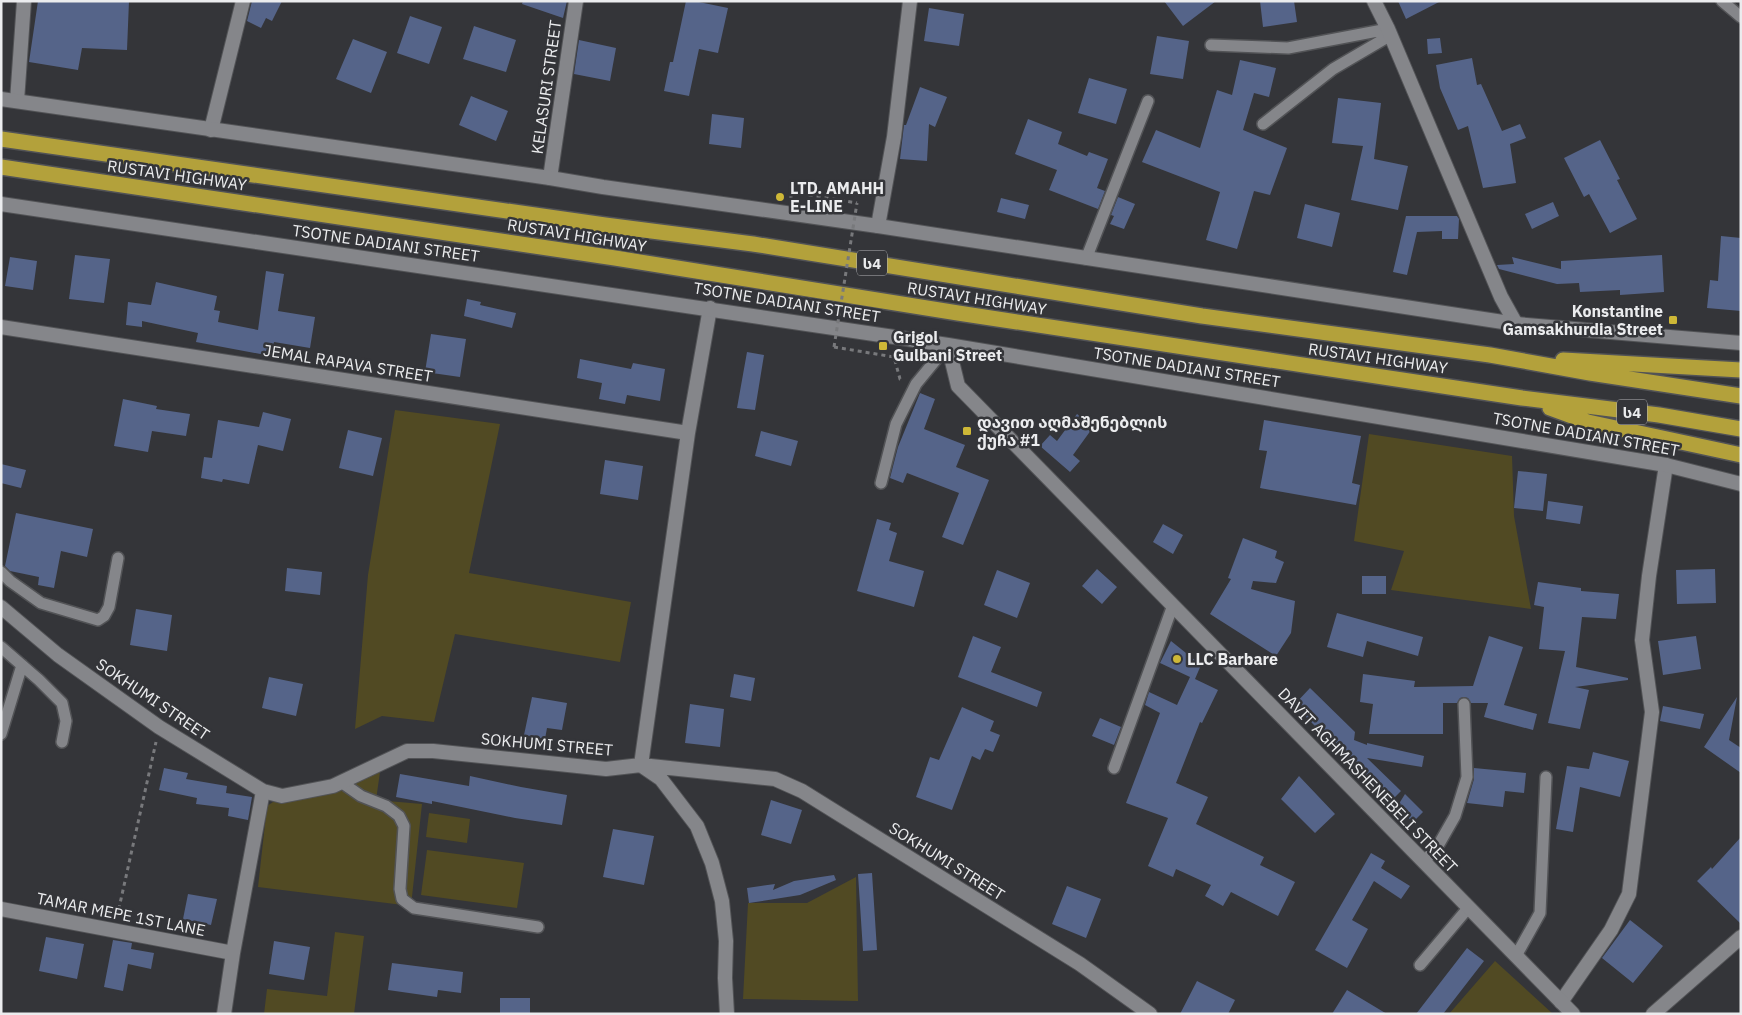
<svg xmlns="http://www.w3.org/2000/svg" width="1742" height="1015" font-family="'IBM Plex Sans','Noto Sans Georgian',sans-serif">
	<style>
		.green { fill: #514a23 }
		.building { fill: #556489 }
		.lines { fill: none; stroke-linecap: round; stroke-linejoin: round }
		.service-casing { stroke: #525356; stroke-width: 14 }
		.minor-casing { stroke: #525356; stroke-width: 16 }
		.tertiary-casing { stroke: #525356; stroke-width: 16 }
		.motorway-casing { stroke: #525356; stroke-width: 18 }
		.path { stroke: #78797c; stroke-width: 3; stroke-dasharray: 4 4; stroke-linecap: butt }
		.service { stroke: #85868a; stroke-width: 11 }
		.minor { stroke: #85868a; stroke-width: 14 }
		.tertiary { stroke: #85868a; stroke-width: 14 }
		.motorway { stroke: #b3a13b; stroke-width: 15 }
		.path-bridge { stroke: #78797c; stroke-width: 3; stroke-dasharray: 4 4; stroke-linecap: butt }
		.poi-dot { fill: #ceb837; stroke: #343539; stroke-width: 2 }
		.labels { text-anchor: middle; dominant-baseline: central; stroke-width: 5; stroke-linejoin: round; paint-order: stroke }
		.shield { fill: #343539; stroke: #b4b5b8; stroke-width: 1 }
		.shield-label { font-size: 15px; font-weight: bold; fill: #ebecee }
		.street-label { font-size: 16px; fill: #ebecee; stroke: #343539 }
		.poi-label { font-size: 16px; font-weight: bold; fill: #ebecee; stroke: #343539; text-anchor: start }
	</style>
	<rect width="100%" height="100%" fill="#343539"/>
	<path class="green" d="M395,410L500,424L469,573L631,602L620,662L455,634L434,722L382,716L355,729L368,575Z
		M1369,434L1512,456L1514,516L1531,609L1391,590L1404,551L1354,541Z
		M380,772L376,800L422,804L411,906L258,887L267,806L279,798L330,793Z
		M429,813L470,819L467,843L426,837Z
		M427,850L524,863L517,908L421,895Z
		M856,877L858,1001L743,999L748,903H807Z
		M335,932L364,936L354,1014H264L267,989L327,996Z
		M1495,961L1553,1014H1449Z"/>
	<path class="building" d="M38,1H129L127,50L82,48L78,70L29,62Z
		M252,1H282L272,21L266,18L261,28L247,21Z
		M523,1H567L563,18L522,4Z
		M686,1H694L728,8L718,53L699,49L689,96L664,91L670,62H673Z
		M1164,1H1216L1183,26Z
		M1260,1H1294L1297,22L1263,27Z
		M1398,1H1441L1406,19Z
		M929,8L964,14L959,46L924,41Z
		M410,16L442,27L429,64L397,53Z
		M474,26L516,40L506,72L463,59Z
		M1157,36L1189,41L1183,79L1150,74Z
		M1440,38L1442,53L1428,54L1427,39Z
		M353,39L387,52L371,93L336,79Z
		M579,40L616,48L610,81L574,74Z
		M1472,58L1477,85L1481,84L1502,131L1520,124L1526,138L1510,144L1516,183L1483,188L1468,126L1458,130L1440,88L1436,65Z
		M1240,60L1276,68L1269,97L1254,93L1243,130L1287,148L1270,195L1254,191L1237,249L1206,240L1220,192L1142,162L1156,130L1200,148L1217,90L1232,95Z
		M1089,78L1127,89L1116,124L1078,113Z
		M920,87L947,97L935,127L929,124L927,161L900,159L904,125H906Z
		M471,96L508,111L496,141L459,125Z
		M1338,98L1381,103L1374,159L1408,166L1398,210L1351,200L1363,146L1332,143Z
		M712,114L744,118L741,148L709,144Z
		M1028,119L1062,132L1058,144L1087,156L1089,152L1108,159L1097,188L1105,191L1098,209L1049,190L1057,170L1015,154Z
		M1600,140L1620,179L1617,180L1637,219L1610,233L1589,194L1584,197L1564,158Z
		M1118,197L1135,204L1124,229L1110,224L1114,216L1111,215Z
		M1001,198L1029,205L1025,219L997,212Z
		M1553,202L1559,216L1532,229L1525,214Z
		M1305,204L1340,213L1332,247L1297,238Z
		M1406,216H1457L1459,219L1458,239H1442V231L1417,232L1407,275L1393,272Z
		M1721,236L1741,238V311L1707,308L1710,280L1718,281Z
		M75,255L110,259L104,303L69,299Z
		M1662,255L1664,292L1620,295V290L1580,292L1579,283L1557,284L1499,269L1497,265L1514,264L1512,257L1561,269V261Z
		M10,257L37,261L33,290L5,286Z
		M266,271L284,274L278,311L315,317L310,348L274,342L271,356L196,342L198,333L142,321V327L126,325L128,302L151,305L156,282L217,296L214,310L220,311L218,322L258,330Z
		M467,299L481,302L480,305L516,313L512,328L464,316Z
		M431,334L466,339L460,377L425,372Z
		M747,352L764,355L755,410L737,408Z
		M580,359L631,369L633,363L665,369L660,401L627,395L625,404L599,399L602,383L577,378Z
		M920,393L935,399L924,429L965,445L956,467L989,480L963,545L942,537L959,493L907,473L903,483L890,478L898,447Z
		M123,399L157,406L156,409L190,414L186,436L152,431L148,452L114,446Z
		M263,412L291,419L283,451L258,445L249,484L223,479L222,482L201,478L204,457L212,458L218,420L259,427Z
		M1077,414L1094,426L1073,455L1080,461L1070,472L1040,446L1050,435L1057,441Z
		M1264,420L1361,436L1352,483L1360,485L1356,505L1260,488L1267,451L1259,450Z
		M348,430L382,438L373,476L339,468Z
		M761,431L798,441L791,466L755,456Z
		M605,460L643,466L638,500L600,494Z
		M1,464L26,470L21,488L1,483Z
		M1518,471L1547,474L1543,511L1514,508Z
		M1548,501L1583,506L1580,524L1546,519Z
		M16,513L93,529L87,557L61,551L54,588L38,585L39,577L10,571L5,566Z
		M877,519L891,523L889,530L897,533L889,561L924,571L914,607L857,591Z
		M1163,524L1183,535L1173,554L1153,542Z
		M1243,538L1277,551L1275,558L1284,562L1276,583L1253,581L1251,589L1295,601L1291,633L1276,656L1210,614L1231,579L1228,578Z
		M287,568L322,572L320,595L285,591Z
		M1097,569L1117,587L1102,604L1082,586Z
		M1715,569L1716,603L1677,604L1676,570Z
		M997,570L1030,583L1017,618L984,605Z
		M1362,576H1386V594H1362Z
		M1538,582L1581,588V591L1619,594L1616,619L1582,617L1576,667L1628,678V680L1575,687L1589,690L1580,729L1548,723L1565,651L1539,649L1544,607L1534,605Z
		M136,609L172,615L167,651L130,645Z
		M1337,613L1423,637L1418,656L1367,641L1363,657L1327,647Z
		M973,636L1001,647L991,672L1042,692L1037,707L958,677Z
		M1489,636L1523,647L1504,705L1537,714L1533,730L1484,717L1488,703H1471L1468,698L1464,697L1460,698L1457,703H1443V734H1369L1373,704L1360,702L1363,674L1415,681L1414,687L1473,686Z
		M1696,636L1701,669L1663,675L1658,641Z
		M1171,641L1201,665L1195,679L1218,690L1202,723L1200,722L1176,783L1208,797L1196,824L1264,857L1260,865L1295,882L1278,916L1231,892L1223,906L1205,896L1211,885L1176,869L1173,877L1148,866L1168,818L1126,803L1160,713L1145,705L1149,692L1177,705L1190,677L1160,663Z
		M734,674L755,678L751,701L730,697Z
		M269,677L303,684L296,716L262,708Z
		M1310,688L1355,732L1354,740L1367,745V743L1424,756L1422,767L1367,758L1401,791L1391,801L1346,756L1347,755H1344L1294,705Z
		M532,697L567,703L562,730L547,728L545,739L524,735Z
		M1737,697L1729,740L1741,748V773L1704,747Z
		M690,704L724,709L720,747L685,743Z
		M1663,706L1704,714L1700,729L1660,721Z
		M962,707L994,721L990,731L1000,735L993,752L985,749L980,760L972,756L952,810L916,797L930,757L939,760Z
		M1100,718L1121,727L1114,745L1092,736Z
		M1593,752L1629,761L1620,797L1580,787L1573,832L1556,829L1567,766L1589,769Z
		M164,768L188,773L186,779L227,786L226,793L252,797L248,820L228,816L229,808L196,804L197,798L159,790Z
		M1474,768L1526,773L1524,793L1505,791L1503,807L1467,803L1474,779Z
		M400,774L469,786L470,776L521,787L567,795L562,825L515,818L432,801V804L396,797Z
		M1299,776L1335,814L1315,833L1281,799Z
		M1405,794L1423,812L1413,822L1397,807Z
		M771,800L802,810L791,844L761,835Z
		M613,829L654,836L644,885L603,877Z
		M1741,837V924L1697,881L1711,867L1712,869Z
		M1371,853L1385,861L1381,868L1410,886L1401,899L1374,881L1352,920L1368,929L1347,968L1315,950Z
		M872,873L877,950L863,951L858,874Z
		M834,875L836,880L800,895L749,903L747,888L775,884L773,890L794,881Z
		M1067,886L1101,899L1086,938L1052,924Z
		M188,894L217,899L211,925L183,919Z
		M1630,920L1663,946L1633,983L1602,958Z
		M46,937L84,944L77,979L39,971Z
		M113,940L132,943L131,949L154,953L151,969L128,964L123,991L104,987Z
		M274,941L310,947L304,980L269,974Z
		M1467,948L1484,961L1443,1014H1416Z
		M392,963L463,972L461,993L438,990L437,997L388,990Z
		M1197,981L1235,1000L1228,1014H1180Z
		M1347,990L1387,1014H1332Z
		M500,998H530V1014H500Z"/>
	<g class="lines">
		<defs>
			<path id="service" d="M1722,1L1741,17
				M1211,45L1288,48L1388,29
				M1263,124L1333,69L1391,35
				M1086,259L1148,101
				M881,483L896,424L916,384L948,345
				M1,572L10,581L41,603L98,620L104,616L109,607L118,558
				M1,647L39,680L62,703L66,721L62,742
				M1,734L22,665
				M1114,768L1173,605
				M341,782L361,796L386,806L399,816L404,826L400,889L402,899L414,908L538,927
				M1424,862L1439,844L1455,816L1467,777L1464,704
				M1516,956L1540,913L1546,777
				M1420,965L1469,907"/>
			<path id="minor" d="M1374,1L1388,29L1501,297L1516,324
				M17,101L24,1
				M211,130L243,1
				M550,178L576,1
				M878,226L894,137L910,1
				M1,327L688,433
				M1,607L58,655L159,727L263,791L282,796L333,786L407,751H433L606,769L641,765L775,779L802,791L1080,964L1150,1014
				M641,765L688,433L710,308
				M642,766L661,779L697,826L712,863L722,901L726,941L725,978L727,1014
				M1,909L233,953
				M1561,1002L1611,930L1629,894L1652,712L1642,640L1649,576L1666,465
				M224,1014L233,953L263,791
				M1653,1014L1741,937"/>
			<path id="tertiary" d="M1,99L550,178L603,187L878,226L1516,324L1741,343
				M1,204L948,345L1666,465L1741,484
				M948,345L958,386L1573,1014"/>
			<path id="motorway" d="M1,139L605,225L753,244L1202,316L1490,355L1590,373L1741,396
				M1,167L615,258L958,313L1522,398L1659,415L1741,429
				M1563,360L1741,370
				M1550,408L1588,422L1741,455"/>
		</defs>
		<use href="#service" class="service-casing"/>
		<use href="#minor" class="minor-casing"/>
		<use href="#tertiary" class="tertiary-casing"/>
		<use href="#motorway" class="motorway-casing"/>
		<path class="path" d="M791,198V192L857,203
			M834,347L894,357L900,379L903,380
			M117,917L156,742"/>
		<use href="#service" class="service"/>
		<use href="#minor" class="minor"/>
		<use href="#tertiary" class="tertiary"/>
		<use href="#motorway" class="motorway"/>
		<path class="path-bridge" d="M834,347L857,203"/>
	</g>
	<g class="poi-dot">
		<circle cx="780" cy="197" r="5"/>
		<rect x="1668" y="315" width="10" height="10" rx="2.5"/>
		<rect x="878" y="341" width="10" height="10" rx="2.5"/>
		<rect x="962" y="426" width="10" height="10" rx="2.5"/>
		<circle cx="1177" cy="659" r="5"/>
	</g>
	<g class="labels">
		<g class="shield">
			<rect x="857" y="250.5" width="30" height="25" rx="4"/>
			<rect x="1617" y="399.5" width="30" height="25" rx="4"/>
		</g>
		<g class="shield-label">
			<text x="872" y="263">ს4</text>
			<text x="1632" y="412">ს4</text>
		</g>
		<g class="street-label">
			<text transform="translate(546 87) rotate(-82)">KELASURI STREET</text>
			<text transform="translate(177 175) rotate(8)">RUSTAVI HIGHWAY</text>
			<text transform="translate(577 235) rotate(9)">RUSTAVI HIGHWAY</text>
			<text transform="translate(386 243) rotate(8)">TSOTNE DADIANI STREET</text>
			<text transform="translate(977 298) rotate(9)">RUSTAVI HIGHWAY</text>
			<text transform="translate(787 302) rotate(9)">TSOTNE DADIANI STREET</text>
			<text transform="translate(1378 358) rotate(8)">RUSTAVI HIGHWAY</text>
			<text transform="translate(348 363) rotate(9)">JEMAL RAPAVA STREET</text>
			<text transform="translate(1187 367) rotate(9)">TSOTNE DADIANI STREET</text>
			<text transform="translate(1586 434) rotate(10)">TSOTNE DADIANI STREET</text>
			<text transform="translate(153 699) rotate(34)">SOKHUMI STREET</text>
			<text transform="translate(547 744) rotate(5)">SOKHUMI STREET</text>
			<text transform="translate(1368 780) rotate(46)">DAVIT AGHMASHENEBELI STREET</text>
			<text transform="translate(947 861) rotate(32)">SOKHUMI STREET</text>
			<text transform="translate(121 914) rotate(11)">TAMAR MEPE 1ST LANE</text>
		</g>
		<g class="poi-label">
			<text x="790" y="188">LTD. AMAHH<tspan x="790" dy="18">E-LINE</tspan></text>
			<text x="1663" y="311" text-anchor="end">Konstantine<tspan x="1663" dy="18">Gamsakhurdia Street</tspan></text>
			<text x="893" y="337">Grigol<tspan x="893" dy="18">Gulbani Street</tspan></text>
			<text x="977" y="422">დავით აღმაშენებლის<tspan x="977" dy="18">ქუჩა #1</tspan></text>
			<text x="1187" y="659">LLC Barbare</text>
		</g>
	</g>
	<rect width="1742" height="1015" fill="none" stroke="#ebecee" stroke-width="5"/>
</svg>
